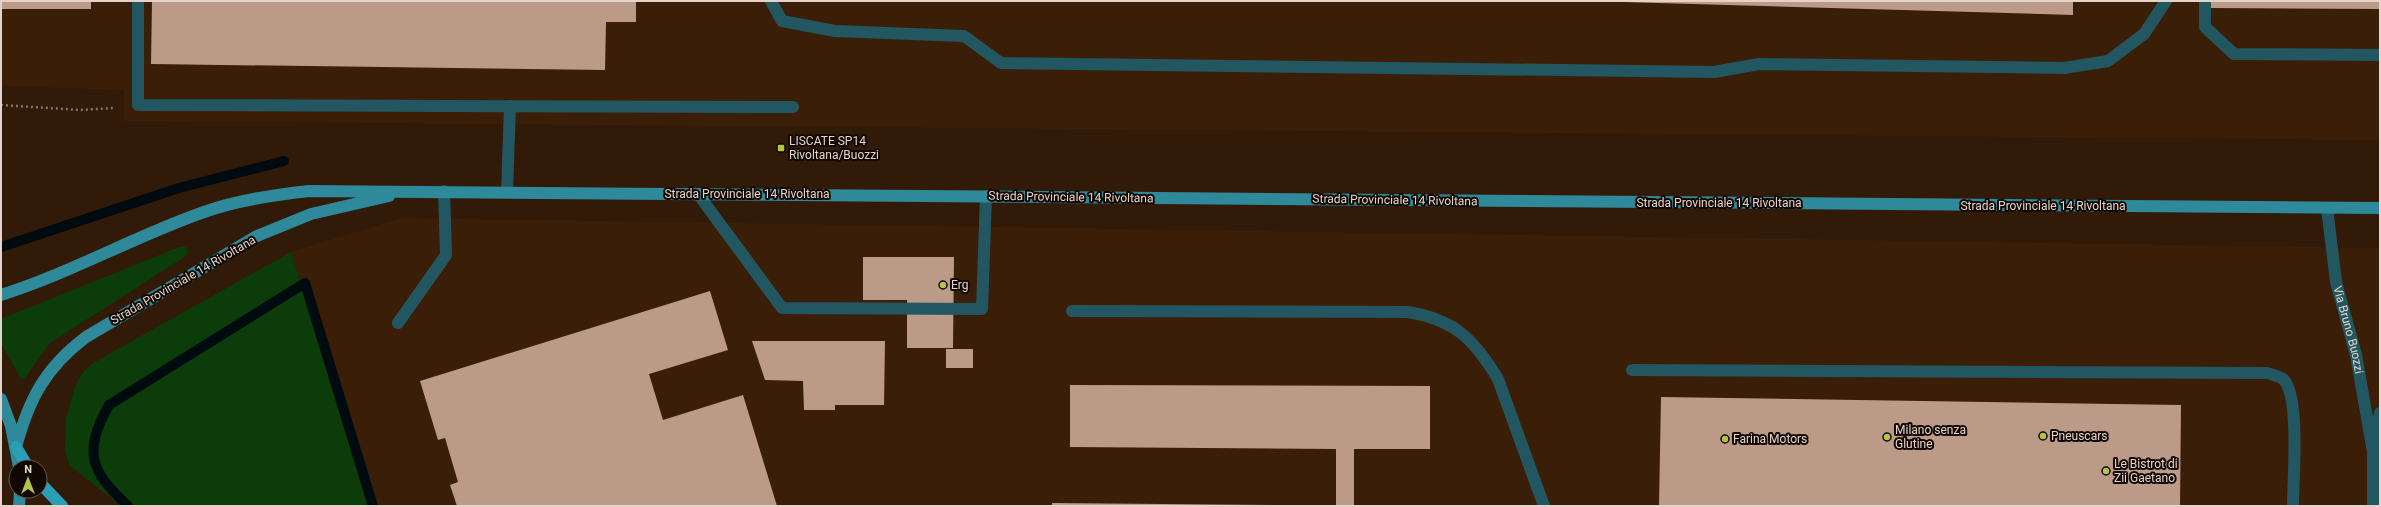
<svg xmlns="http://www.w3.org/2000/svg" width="2381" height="507" font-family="Roboto,sans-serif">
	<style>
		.built { fill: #3b1e07 }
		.green { fill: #0c3c0a }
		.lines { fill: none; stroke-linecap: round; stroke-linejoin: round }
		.stream { stroke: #000b10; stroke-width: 10 }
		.building { fill: #bb9a88 }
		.path { stroke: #877364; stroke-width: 2.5; stroke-dasharray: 2 3; stroke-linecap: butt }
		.minor { stroke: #225762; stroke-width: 12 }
		.major { stroke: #2e899b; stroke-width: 12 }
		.highway { stroke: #299eb4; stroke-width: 12 }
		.poi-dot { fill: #b4c24a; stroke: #110703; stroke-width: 1.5 }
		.labels { text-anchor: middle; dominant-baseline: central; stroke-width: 4; stroke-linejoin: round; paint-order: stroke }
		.poi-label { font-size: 12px; fill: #e4d3c8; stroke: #110703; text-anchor: start }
		.street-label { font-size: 12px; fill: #e4d3c8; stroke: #110703 }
	</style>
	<rect width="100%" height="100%" fill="#311a08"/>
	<path class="built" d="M1,1H2380V140L124,121V90L1,86Z
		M401,218L2380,248V506H369L291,252Z"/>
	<path class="green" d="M179,247H186L188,251L186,256L50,343L24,379H21L1,343V319Z
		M291,252L369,506H121L70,466L65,452L66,418L75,386L83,372L93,363Z"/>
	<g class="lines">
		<path class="stream" d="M1,247L179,188L284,161
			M128,506C90,471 83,452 109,405L305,283L373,506"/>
	</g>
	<path class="building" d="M1,1H91V9H1Z
		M152,1H636V22H606L605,70L151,64Z
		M1623,1H2073V15L1623,2Z
		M2211,1H2380V9L2211,8Z
		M863,257H954L953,348H907V300H863Z
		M710,291L728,350L649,374L663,420L743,395L777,506H457L450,485L458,482L445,438L438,440L420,381Z
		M752,341H885L884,405H835V410H804L803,381L765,380Z
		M946,349H973V368H946Z
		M1070,385L1430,386V449H1354V506H1336V449L1070,447Z
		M1661,397L2181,405L2180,506H1659Z
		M1052,503L1282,505V506H1052Z"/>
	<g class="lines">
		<path class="path" d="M1,105L80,110L114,108"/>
		<g class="minor">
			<path d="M138,1V105L793,107"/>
			<path d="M771,1L782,21L835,31L964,36L1001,63L1714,72L1759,64L2064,68L2108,61L2144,34L2166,1"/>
			<path d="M2205,1V27L2234,54L2380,55"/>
			<path d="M507,192L510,106"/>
			<path d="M698,194L782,308L982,309L986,196"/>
			<path id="s1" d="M2327,208L2336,282L2356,355L2373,452"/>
			<path d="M1072,311L1407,312C1454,319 1474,339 1498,379L1544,506"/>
			<path d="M398,323L446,255L444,191"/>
			<path d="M1632,370L2267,373C2272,375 2281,376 2284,380C2300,397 2293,480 2293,506"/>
			<path d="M2373,506V452L2380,413"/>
		</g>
		<path class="major" d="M1,295C71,273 135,236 204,212C238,200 274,195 309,191L2380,208
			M1,399L11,426L19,467
			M16,447C29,399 45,368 86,337L257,236L311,214L389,196
			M19,506L20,491"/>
		<path class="highway" d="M16,447L28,467
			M40,483L62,506"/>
	</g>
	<g class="poi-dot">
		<rect x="777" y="144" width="8" height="8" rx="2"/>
		<circle cx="943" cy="285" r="4"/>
		<circle cx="2043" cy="436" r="4"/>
		<circle cx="1887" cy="437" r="4"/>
		<circle cx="1725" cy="439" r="4"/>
		<circle cx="2106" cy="471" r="4"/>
	</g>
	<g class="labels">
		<g class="poi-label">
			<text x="789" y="141">LISCATE SP14<tspan x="789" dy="14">Rivoltana/Buozzi</tspan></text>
			<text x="951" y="285">Erg</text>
			<text x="1895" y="430">Milano senza<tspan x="1895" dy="14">Glutine</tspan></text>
			<text x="2051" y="436">Pneuscars</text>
			<text x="1733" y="439">Farina Motors</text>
			<text x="2114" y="464">Le Bistrot di<tspan x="2114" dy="14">Zii Gaetano</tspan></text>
		</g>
		<g class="street-label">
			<text x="747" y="194">Strada Provinciale 14 Rivoltana</text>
			<text transform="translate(1071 197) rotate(1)">Strada Provinciale 14 Rivoltana</text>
			<text transform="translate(1395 200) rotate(1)">Strada Provinciale 14 Rivoltana</text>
			<text x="1719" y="203">Strada Provinciale 14 Rivoltana</text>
			<text x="2043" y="206">Strada Provinciale 14 Rivoltana</text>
			<text transform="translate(183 280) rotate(-30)">Strada Provinciale 14 Rivoltana</text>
			<text stroke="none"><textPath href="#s1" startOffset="124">Via Bruno Buozzi</textPath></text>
		</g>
	</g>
	<rect width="2381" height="507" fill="none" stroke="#e4d3c8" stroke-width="4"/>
	<g transform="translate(28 479)"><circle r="19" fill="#110703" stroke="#655952"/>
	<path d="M0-3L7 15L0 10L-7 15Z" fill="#b4c24a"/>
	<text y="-6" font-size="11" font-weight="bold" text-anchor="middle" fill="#e4d3c8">N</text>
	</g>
</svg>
